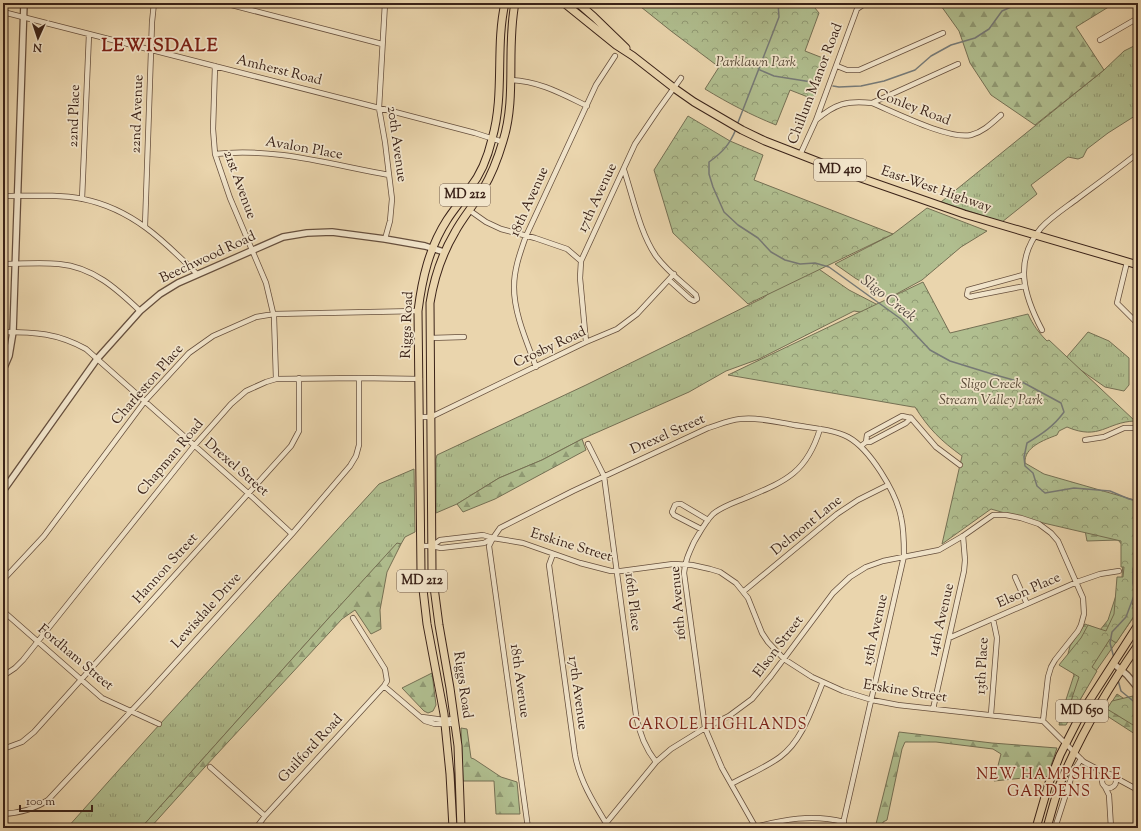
<svg xmlns="http://www.w3.org/2000/svg" width="1141" height="831" font-family="'Sorts Mill Goudy',serif">
	<style>
		.grass { fill: url(#grass-tufts); stroke: #757054 }
		.forest { fill: url(#forest-firs); stroke: #757054 }
		.park { fill: url(#park-crowns); stroke: #757054 }
		.lines { fill: none; stroke-linecap: round; stroke-linejoin: round }
		.stream { stroke: #767a77; stroke-width: 1.5 }
		.minor-casing { stroke: #664f3d; stroke-width: 6 }
		.tertiary-casing { stroke: #664f3d; stroke-width: 8 }
		.primary-casing { stroke: #3a2218; stroke-width: 9 }
		.minor { stroke: #f1e4ca; stroke-width: 4.5 }
		.tertiary { stroke: #f1e4ca; stroke-width: 5.5 }
		.primary { stroke: #ead5ad; stroke-width: 7 }
		.labels { text-anchor: middle; dominant-baseline: central; stroke-width: 3.5; stroke-linejoin: round; paint-order: stroke }
		.shield { fill: #f1e4ca; stroke: #715c4d; stroke-width: 1 }
		.shield-label { font-size: 13px; font-weight: bold; fill: #3a2218 }
		.park-label { font-size: 14px; font-style: italic; fill: #584936; stroke: #f1e4ca }
		.street-label { font-size: 14px; fill: #3a2218; stroke: #f1e4ca }
		.water-label { font-size: 15px; font-style: italic; fill: #534740; stroke: #f1e4ca }
		.neighbourhood-label { font-size: 15px; letter-spacing: 1px; fill: #7a1f14; stroke: #f1e4ca }
		.district-label { font-size: 18px; font-weight: bold; letter-spacing: 1px; fill: #7a1f14; stroke: #f1e4ca }
	</style>
	<defs>
		<pattern id="grass-tufts" width="24" height="20" patternUnits="userSpaceOnUse"><rect width="24" height="20" fill="#b0be8f"/><path d="M3 7l-1-3M5 7V3M7 7l1-3M15 17l-1-3M17 17v-4M19 17l1-3" fill="none" stroke="#909a74"/></pattern>
		<pattern id="forest-firs" width="22" height="20" patternUnits="userSpaceOnUse"><rect width="22" height="20" fill="#b0be8f"/><path d="M5 1l3.5 6h-7zM16 11l3.5 6h-7z" fill="#909a74"/></pattern>
		<pattern id="park-crowns" width="20" height="18" patternUnits="userSpaceOnUse"><rect width="20" height="18" fill="#b0be8f"/><path d="M2 6a3 3 0 1 1 6 0M12 15a3 3 0 1 1 6 0" fill="none" stroke="#909a74"/></pattern>
	</defs>
	<rect width="100%" height="100%" fill="#ead5ad"/>
	<filter id="stains"><feTurbulence type="fractalNoise" baseFrequency=".005" numOctaves="4"/><feColorMatrix values="0 0 0 0 .2 0 0 0 0 .09 0 0 0 0 .02 0 0 0 .5 -.17"/></filter>
	<radialGradient id="worn" r=".72"><stop offset=".6" stop-color="#630" stop-opacity="0"/><stop offset="1" stop-color="#630" stop-opacity=".3"/></radialGradient>
	<path class="grass" d="M1138,44V114L1108,133L1087,149L1083,157L1078,159L1068,157L1031,185L1037,194L1002,222L941,202L1104,70L1124,51Z
		M927,208L987,231L961,247L922,280L889,298L855,278L835,264L893,234Z
		M813,265L849,290L878,305L866,313L854,311L759,359L726,371L689,392L582,439L542,460L499,478L457,504L436,513V459L437,455L586,385L763,298L782,283Z
		M1088,332L1109,341L1129,358V385L1124,391L1105,387L1065,359Z
		M414,469L415,532L405,537L401,544H397L326,621L141,828H67L150,735L379,484Z"/>
	<path class="forest" d="M939,3H1115L1076,27L1104,70L1035,125L991,95L970,63L959,31Z
		M582,439L586,450L495,499L463,512L457,504L499,478L542,460Z
		M1138,523V611L1096,671L1066,725H1059L1062,712L1074,675L1067,658L1070,646L1085,624L1100,630L1108,620L1122,577L1124,547L1118,540L1087,541L1084,525Z
		M397,543L401,544L387,572L380,610L381,629L371,634L355,610L342,619L204,768L150,828H141L326,621Z
		M432,673L436,705L433,711L428,713L424,711L402,688Z
		M1117,694L1138,708V736L1104,714Z
		M461,728L467,729L471,758L474,759L501,777L517,782L520,814H496L494,781H463Z
		M899,732L992,743L1057,748L1046,780L1033,777L994,781L1001,754L993,749L936,742H905L902,749L887,820L883,822L882,828H875Z"/>
	<path class="park" d="M636,3H811L819,13L805,51L828,60L813,99L790,90L776,125C751,115 728,103 705,89L719,67L671,31Z
		M688,116L730,141L763,155L754,180L893,234L748,304L673,233L654,170Z
		M923,282L950,333L1028,314C1033,325 1039,333 1047,341L1049,340L1135,421C1106,422 1100,441 1067,427L1059,431L1057,435C1044,440 1024,447 1025,463L1044,474L1138,501V603L1134,601L1132,604L1138,608V610L1116,643L1110,639L1092,667L1097,671L1070,717L1067,713L1079,677L1059,665L1081,638L1088,625L1106,631L1114,614L1117,577H1123L1124,567H1121V541L1022,518L991,509L942,544L962,456C940,440 929,429 915,407H913L728,375Z
		M1133,696L1138,702V728L1107,709L1112,701Z"/>
	<g class="lines">
		<path class="stream" d="M760,70L774,76L818,83
			M833,86L839,87L861,86L884,81L915,70L931,56L951,45L975,38L989,29L1002,11L1020,3
			M737,125L779,17L778,3
			M736,129C730,144 723,152 709,162V174L713,187L724,212L738,225L758,238L771,252L785,260L800,264L815,263L829,267L901,319L930,350L950,361L992,374L1024,383L1061,403L1064,412C1054,426 1042,434 1027,443L1024,457L1025,466L1033,473L1037,486L1045,493L1074,488L1110,491L1129,499L1138,501
			M1114,658L1110,643L1112,632L1126,617L1135,593L1133,583V569L1138,553
			M1118,680L1121,691L1138,705"/>
		<defs>
			<path id="minor" d="M224,3L382,44
				M3,12L391,111L475,133L503,142
				M1100,40L1138,18
				M215,66L213,129L215,154L230,198L266,283L274,317L276,379
				M837,66L847,70H859L943,33
				M511,80C539,81 562,94 587,106
				M872,103L958,64
				M816,120C835,104 847,100 872,103C894,112 949,140 971,135C983,132 992,123 1001,115
				M215,154C274,147 332,165 389,175
				M800,155L816,120L857,9L866,3
				M624,170C633,197 640,233 656,256C667,271 682,282 696,295L697,299L694,301L690,299L669,280
				M3,196C30,196 57,194 83,199C132,209 163,240 197,274
				M82,199L89,34
				M469,210L486,222L501,229L535,238L567,249L581,261
				M145,226L152,22L154,3
				M385,239L390,221L392,199L385,142L379,108L385,3
				M1127,262L1117,303L1138,324
				M3,264C22,264 40,262 59,264C93,267 117,289 140,311
				M1023,275L968,290L967,295L970,297L974,296L1025,286
				M1042,330C1024,296 1013,261 1041,228C1051,217 1065,208 1077,199C1097,184 1118,169 1138,153
				M3,332C35,332 57,333 86,349L249,494L292,534
				M430,338L464,337
				M586,342L580,278L581,261L635,144L658,110L681,78
				M536,367C527,342 514,314 514,287C514,269 520,253 526,236L596,85L615,56
				M420,417H431L586,342L617,329L637,314L674,274
				M911,418L936,447L960,465
				M1085,440L1104,437L1124,428H1138
				M866,442L867,435L902,416L911,418
				M588,444L604,476L636,715C639,732 645,748 656,762
				M861,446L866,442H870L906,423L911,418
				M701,529L674,515L672,512L675,505L678,504H681L708,520
				M493,538L489,546L528,828
				M421,546H432L441,548L484,543L493,538L500,528L573,491L708,428C718,425 729,420 740,419C758,417 777,422 794,425C812,428 832,429 848,437C870,449 896,492 901,517C904,530 904,543 904,556L842,828
				M432,546L440,540L483,535L493,538L523,543L580,563L611,571H621L673,564L692,565L710,569L720,572L736,583L748,598L762,633L768,642L784,659L812,677L843,691L872,700L898,705L1043,721L1084,762L1107,774
				M553,554L549,565L575,755C580,782 595,805 609,828
				M1015,577L1027,604
				M3,580L44,536L145,401L189,353L213,336L256,317L274,314L418,311
				M744,591L837,514L858,500L888,485
				M3,611L102,698L159,724
				M949,638L1077,582L1100,574L1119,571
				M3,676L15,668L23,660L194,446L231,404L246,391L266,382L276,379L359,378L420,379
				M384,686L425,721L435,724H454
				M933,709L964,571L965,560L963,536
				M991,714L997,638L993,619
				M422,717L444,720L454,719
				M3,749L22,742L34,732L291,446L299,431V378
				M210,767L265,816
				M1102 781a7 7 0 1 1 14 0a7 7 0 1 1-14 0Z
				M1114,777L1138,790
				M731,784C747,775 765,768 780,757C803,740 812,708 823,682
				M1105,787L1109,795L1111,828
				M3,814C19,813 35,809 48,800L149,692L292,534L350,466L356,456L359,445V378
				M256,828L265,816L384,686L387,681L385,669L353,618
				M602,828L656,762L671,749L705,728L729,716L752,699L771,676L833,593L850,577L866,567L883,561L939,550L963,536L993,515H1006L1021,518L1039,524L1051,533L1058,541L1083,598L1084,614L1081,625L1078,631L1055,660L1051,667L1048,677L1043,721
				M753,828C783,819 813,814 844,822
				M756,828L722,768L705,728L684,573C685,561 689,553 694,542C700,532 705,522 713,514C721,507 733,503 743,499C783,482 806,475 820,429
				M1055,828L1073,772L1081,759"/>
			<path id="tertiary" d="M3,370L9,356L13,332L24,3
				M3,491L97,359L140,311L160,294L178,283L283,237L307,233L332,232L385,239L425,246L444,252
				M1114,664L1127,675L1138,688"/>
			<path id="primary" d="M564,3L616,45L633,56L674,88L694,102L742,130L765,141L855,176L964,214L1138,265
				M578,3L594,17L626,48
				M453,828L450,774L444,714L427,624L421,572L418,311C422,279 429,248 447,220C454,209 463,199 470,188C481,174 488,156 492,139C505,94 495,47 505,3
				M461,828L458,746L450,688L439,625L432,572L430,303C434,278 442,254 455,232C463,217 475,204 483,189C492,174 498,158 503,141C517,97 506,49 515,3
				M1036,828L1049,783L1060,755L1082,712L1138,625
				M1047,828C1051,813 1055,798 1060,784C1080,735 1108,688 1138,645"/>
		</defs>
		<use href="#minor" class="minor-casing"/>
		<use href="#tertiary" class="tertiary-casing"/>
		<use href="#primary" class="primary-casing"/>
		<use href="#minor" class="minor"/>
		<use href="#tertiary" class="tertiary"/>
		<use href="#primary" class="primary"/>
	</g>
	<g class="labels">
		<g class="shield">
			<rect x="814" y="159" width="52" height="22" rx="3"/>
			<rect x="440" y="184" width="50" height="22" rx="3"/>
			<rect x="397" y="570" width="50" height="22" rx="3"/>
			<rect x="1056" y="700" width="52" height="22" rx="3"/>
		</g>
		<g class="shield-label">
			<text x="840" y="170">MD 410</text>
			<text x="465" y="195">MD 212</text>
			<text x="422" y="581">MD 212</text>
			<text x="1082" y="711">MD 650</text>
		</g>
		<g class="park-label">
			<text x="756" y="63">Parklawn Park</text>
			<text x="991" y="385">Sligo Creek<tspan x="991" dy="16">Stream Valley Park</tspan></text>
		</g>
		<g class="street-label">
			<text transform="translate(279 71) rotate(14)">Amherst Road</text>
			<text transform="translate(816 84) rotate(-69)">Chillum Manor Road</text>
			<text transform="translate(913 108) rotate(21)">Conley Road</text>
			<text transform="translate(138 114) rotate(-88)">22nd Avenue</text>
			<text transform="translate(75 116) rotate(-88)">22nd Place</text>
			<text transform="translate(396 144) rotate(82)">20th Avenue</text>
			<text transform="translate(304 149) rotate(10)">Avalon Place</text>
			<text transform="translate(239 185) rotate(70)">21st Avenue</text>
			<text transform="translate(936 190) rotate(19)">East-West Highway</text>
			<text transform="translate(598 198) rotate(-65)">17th Avenue</text>
			<text transform="translate(530 202) rotate(-66)">18th Avenue</text>
			<text transform="translate(208 258) rotate(-25)">Beechwood Road</text>
			<text transform="translate(408 325) rotate(-88)">Riggs Road</text>
			<text transform="translate(550 348) rotate(-25)">Crosby Road</text>
			<text transform="translate(148 385) rotate(-49)">Charleston Place</text>
			<text transform="translate(668 435) rotate(-24)">Drexel Street</text>
			<text transform="translate(171 458) rotate(-50)">Chapman Road</text>
			<text transform="translate(236 468) rotate(41)">Drexel Street</text>
			<text transform="translate(807 526) rotate(-39)">Delmont Lane</text>
			<text transform="translate(571 546) rotate(17)">Erskine Street</text>
			<text transform="translate(166 569) rotate(-48)">Hannon Street</text>
			<text transform="translate(1029 591) rotate(-24)">Elson Place</text>
			<text transform="translate(632 602) rotate(83)">16th Place</text>
			<text transform="translate(679 603) rotate(-95)">16th Avenue</text>
			<text transform="translate(207 611) rotate(-48)">Lewisdale Drive</text>
			<text transform="translate(942 620) rotate(-77)">14th Avenue</text>
			<text transform="translate(876 630) rotate(-77)">15th Avenue</text>
			<text transform="translate(779 647) rotate(-53)">Elson Street</text>
			<text transform="translate(75 658) rotate(40)">Fordham Street</text>
			<text transform="translate(983 666) rotate(-87)">13th Place</text>
			<text transform="translate(519 681) rotate(82)">18th Avenue</text>
			<text transform="translate(462 685) rotate(82)">Riggs Road</text>
			<text transform="translate(905 692) rotate(9)">Erskine Street</text>
			<text transform="translate(577 693) rotate(82)">17th Avenue</text>
			<text transform="translate(311 749) rotate(-47)">Guilford Road</text>
		</g>
		<g class="water-label">
			<text transform="translate(888 299) rotate(38)">Sligo Creek</text>
		</g>
		<g class="neighbourhood-label">
			<text x="718" y="725">CAROLE HIGHLANDS</text>
			<text x="1049" y="775">NEW HAMPSHIRE<tspan x="1049" dy="17">GARDENS</tspan></text>
		</g>
		<g class="district-label">
			<text x="160" y="47">LEWISDALE</text>
		</g>
	</g>
	<rect width="1141" height="831" fill="none" stroke="#ead5ad" stroke-width="16"/>
	<rect x="4" y="4" width="1133" height="823" fill="none" stroke="#3a2218" stroke-width="2"/>
	<rect x="8" y="8" width="1125" height="815" fill="none" stroke="#3a2218"/>
	<g transform="translate(38 38) rotate(183)" stroke="#f1e4ca" stroke-width="3" paint-order="stroke">
	<path d="M0-3L7 15L0 10L-7 15Z" fill="#3a2218"/>
	<text y="-6" font-size="11" font-weight="bold" text-anchor="middle" fill="#3a2218">N</text>
	</g>
	<path d="M20 805v6h72v-6" fill="none" stroke="#3a2218" stroke-width="2"/>
	<text x="26" y="805" font-size="12" fill="#3a2218" stroke="#f1e4ca" stroke-width="3" paint-order="stroke">100 m</text>
	<rect width="100%" height="100%" filter="url(#stains)"/>
	<rect width="100%" height="100%" fill="url(#worn)"/>
</svg>
